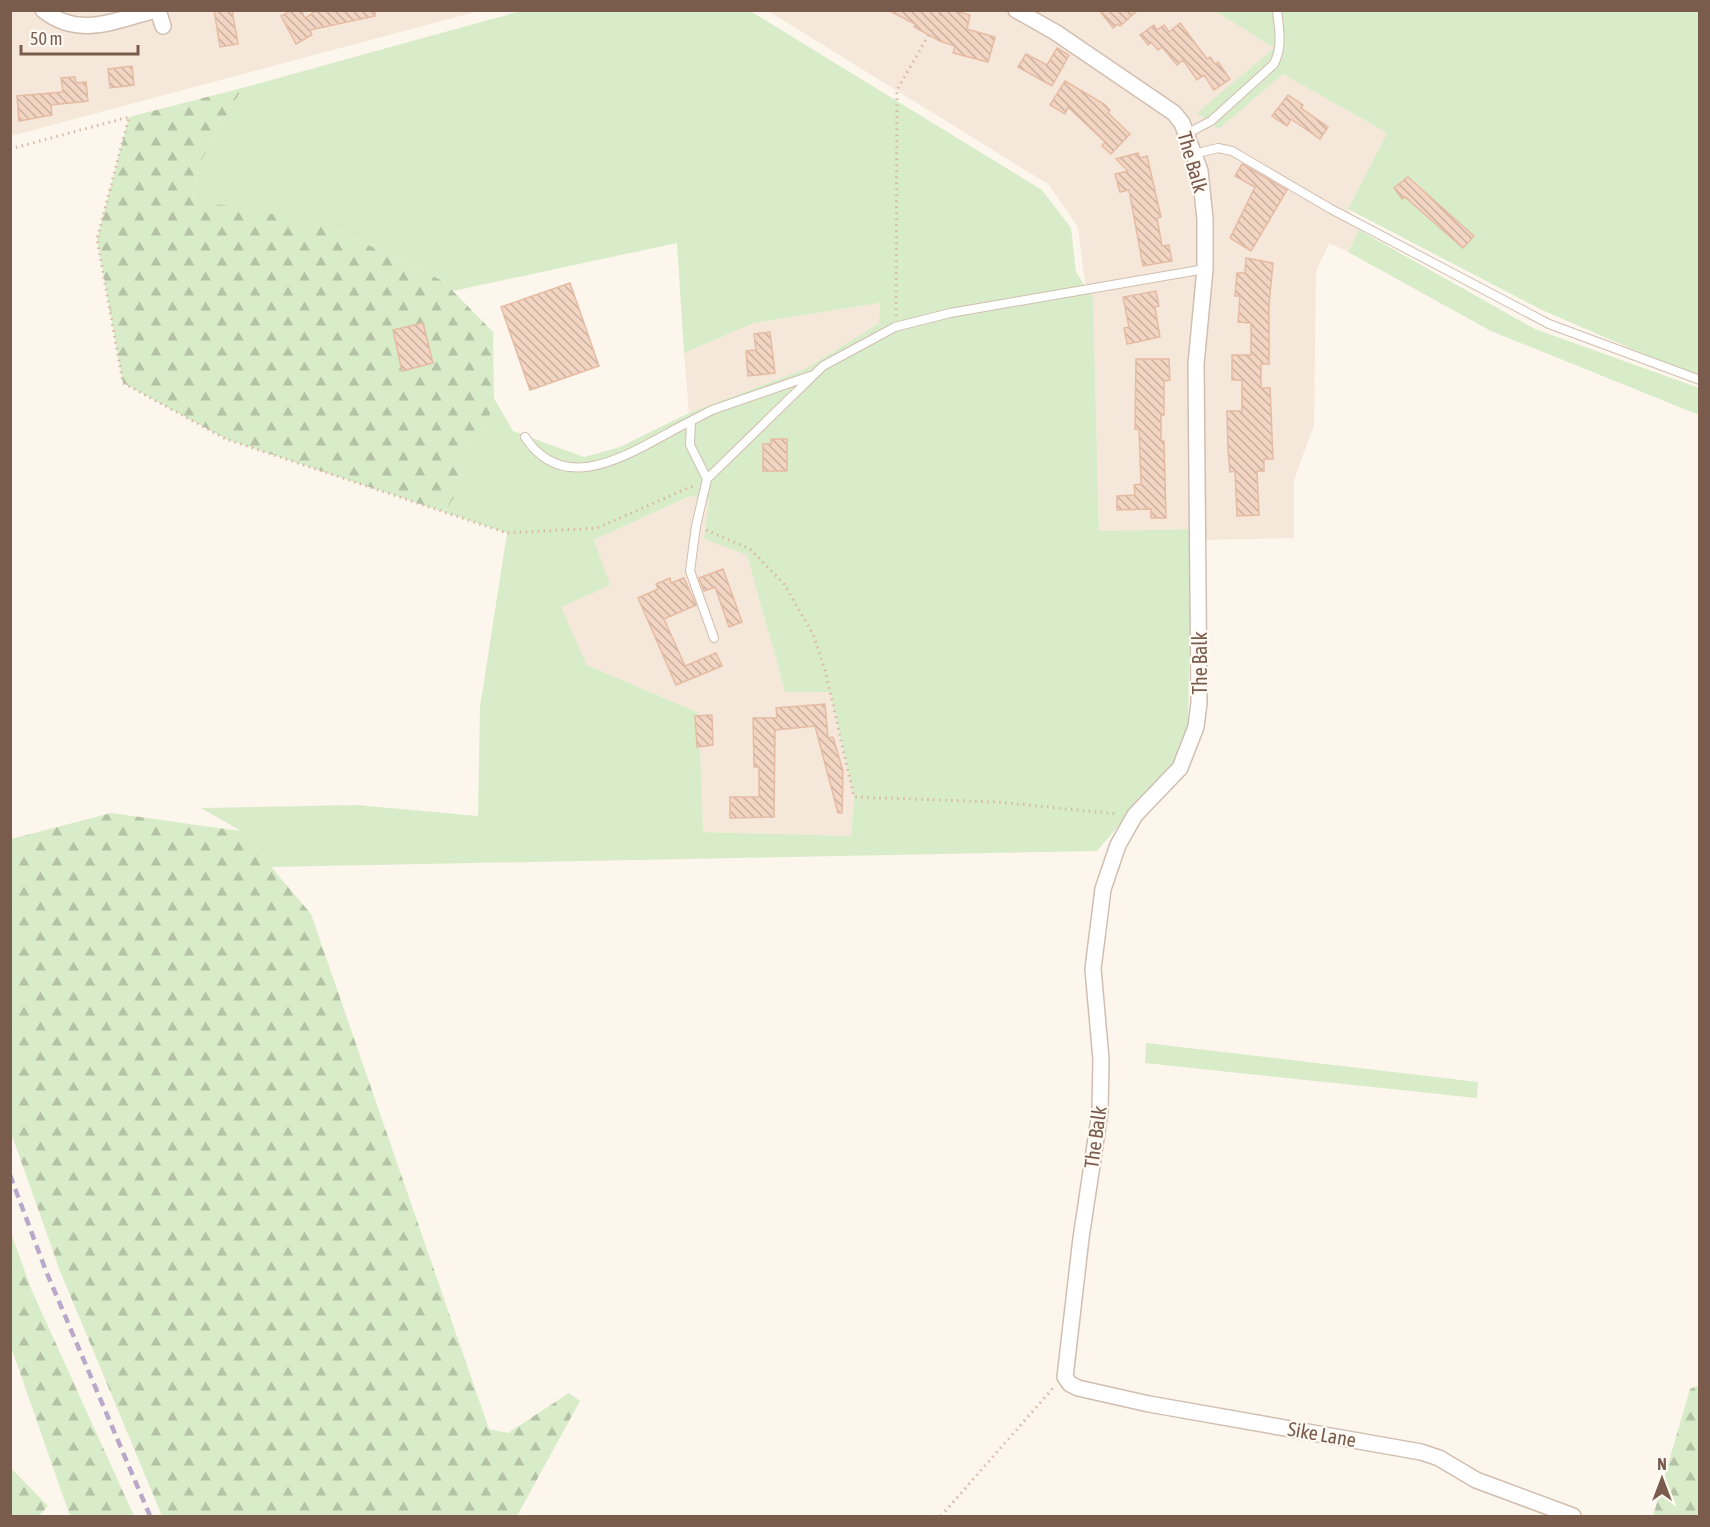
<svg xmlns="http://www.w3.org/2000/svg" width="1710" height="1527" font-family="'Asap Condensed',sans-serif">
	<style>
		.residential { fill: #f5e8da }
		.grass { fill: #d8ecc9; fill-rule: evenodd }
		.forest { fill: url(#forest-firs) }
		.building { fill: url(#building-back-hatch); stroke: #e6bba3; stroke-width: 1.5 }
		.lines { fill: none; stroke-linecap: round; stroke-linejoin: round }
		.lane-casing { stroke: #d1beb0; stroke-width: 10 }
		.street-casing { stroke: #d1beb0; stroke-width: 18 }
		.path { stroke: #d9b8a5; stroke-width: 3; stroke-dasharray: 1.5 4.5; stroke-linecap: butt }
		.lane { stroke: #fff; stroke-width: 8 }
		.street { stroke: #fff; stroke-width: 15 }
		.rail { stroke: #b9a8c9; stroke-width: 4.5; stroke-dasharray: 9 6; stroke-linecap: butt }
		.labels { text-anchor: middle; dominant-baseline: central; stroke-width: 4.5; stroke-linejoin: round; paint-order: stroke }
		.street-label { font-size: 20px; fill: #7a5c4d; stroke: #fffaf3 }
	</style>
	<defs>
		<pattern id="forest-firs" width="22" height="20" patternUnits="userSpaceOnUse" patternTransform="scale(1.5)"><rect width="22" height="20" fill="#d8ecc9"/><path d="M5 1l3.5 6h-7zM16 11l3.5 6h-7z" fill="#b4c2a5"/></pattern>
		<pattern id="building-back-hatch" width="6" height="6" patternUnits="userSpaceOnUse" patternTransform="scale(1.5)"><rect width="6" height="6" fill="#f3d5c3"/><path d="M-1 5l2 2M0 0l6 6M5-1l2 2" fill="none" stroke="#cab0a1"/></pattern>
	</defs>
	<rect width="100%" height="100%" fill="#fdf6ec"/>
	<path class="residential" d="M11,11H479L11,136Z
		M768,11H1215L1274,48L1198,113L1219,129L1283,74L1387,133L1348,209L1359,230L1348,252L1329,243L1316,272L1314,425L1294,480V538L1203,540L1190,529L1099,531L1093,298L1085,283L1078,227L1048,184Z
		M880,303L879,323L807,368L689,413L684,353L754,323Z
		M690,496L709,500L747,555L785,692H830L854,797L851,836L703,832L699,713L587,665L560,607L609,585L594,540Z"/>
	<path class="grass" d="M521,11H750L1042,190L1071,228L1076,272L1093,298L1099,531L1191,529L1188,728L1173,763L1097,851L271,867L241,831L201,808L357,805L478,816L480,707L507,533L444,512L459,489L467,445L486,430L494,398L513,431L584,457L620,447L689,413L807,368L879,323L880,303L754,323L684,353L677,243L453,291L443,281L337,230L192,202L199,164L242,88ZM690,496L709,500L704,539L747,555L785,692H830L854,797L851,836L703,832L699,713L587,665L561,607L610,585L594,540Z
		M1215,11H1699V378L1542,310L1348,209L1387,133L1283,74L1219,129L1197,113L1274,48Z
		M1359,230L1535,329L1699,388V415L1491,331L1348,252Z
		M1146,1043L1478,1082L1477,1098L1145,1063Z"/>
	<path class="forest" d="M242,88L199,164L192,202L243,207L337,230L443,281L493,332L494,398L486,430L467,445L459,490L444,512L226,439L123,383L97,239L129,117Z
		M111,813L241,831L311,914L489,1429L508,1433L569,1393L580,1401L517,1516H162L60,1271L11,1133V839Z
		M10,1230L32,1291L134,1516H70L11,1347Z
		M1699,1385V1516H1653L1690,1389Z
		M10,1467L48,1506L39,1516H11Z"/>
	<path class="building" d="M214,10H232L238,44L220,47Z
		M292,10H301L305,18L317,10H375V16L310,30L312,35L296,44L281,16Z
		M888,10H952L970,15L967,29L995,37L988,62L953,53L955,46L940,41L914,27L915,24Z
		M1099,10H1138L1120,26L1118,24L1113,28Z
		M1180,23L1207,59L1210,57L1215,64L1218,62L1230,79L1214,90L1204,75L1197,80L1183,60L1177,65L1162,47L1158,50L1151,42L1148,45L1140,35L1154,25L1157,30L1164,25L1169,32Z
		M1057,48L1069,55L1052,86L1018,67L1026,54L1047,65Z
		M132,66L134,85L110,88L108,69Z
		M75,77L76,83L86,82L88,101L51,105L52,115L19,121L17,96L63,92L61,78Z
		M1065,81L1104,104L1110,110L1108,113L1130,134L1111,154L1102,146L1105,142L1068,107L1065,114L1050,105Z
		M1288,95L1303,105L1301,108L1328,127L1320,139L1291,119L1287,126L1272,116Z
		M1138,153L1140,158L1147,156L1161,217L1157,218L1162,246L1169,245L1172,261L1143,266L1129,190L1120,192L1115,174L1128,171L1116,159Z
		M1242,164L1287,190L1251,251L1230,238L1255,187L1235,176Z
		M1408,177L1474,236L1463,248L1405,197L1402,199L1394,188Z
		M1246,258L1273,263L1269,304V364H1261V388H1270L1273,459H1264V471H1257L1259,515L1237,516L1235,471L1230,472L1228,451L1227,411H1242V380H1232V355H1251V323L1238,322L1240,296H1235L1237,273H1245Z
		M570,283L599,366L530,390L501,307Z
		M1156,291L1159,306L1155,307L1160,337L1127,344L1124,328L1129,327L1123,297Z
		M423,323L433,363L402,371L393,330Z
		M770,332L775,373L748,376L746,351L756,350L754,334Z
		M1136,359H1169L1170,380L1164,381V415L1161,416V441H1164L1166,518H1151V509L1117,510V496L1135,495L1134,485L1141,484L1139,429H1135Z
		M771,439H787V471H763V444H771Z
		M723,569L742,622L729,627L715,587L704,591L699,578Z
		M670,578L671,583L684,578L696,605L664,619L685,666L716,653L722,666L676,685L638,598L658,589L656,584Z
		M825,704L828,738L833,737L843,771L842,813H838L815,726L775,730L774,817L730,818V797H759V767H754L753,718H777L776,708Z
		M712,715L713,745L697,747L695,716Z"/>
	<g class="lines">
		<defs>
			<path id="lane" d="M1186,134L1211,121L1274,64C1283,45 1279,30 1277,10
				M1194,154L1218,148L1232,151L1331,209L1549,324L1700,380
				M525,437C568,503 641,445 691,421
				M707,479L690,445L691,421L712,410L810,376
				M714,638L690,571L696,526L707,479L823,366L895,327L950,313L1205,269"/>
			<path id="street" d="M43,10C79,39 116,20 156,10
				M158,10L163,26
				M1016,10L1055,32L1174,113L1182,123L1200,171L1205,219V269L1196,364L1199,703L1196,727L1180,768L1135,815L1118,845L1103,889L1093,969L1101,1059L1100,1112L1081,1238L1065,1377L1070,1384L1078,1388L1149,1404L1421,1452L1439,1458L1476,1480L1573,1516"/>
		</defs>
		<use href="#lane" class="lane-casing"/>
		<use href="#street" class="street-casing"/>
		<path class="path" d="M10,149L129,117L97,239L123,383L226,439L507,533L597,528L695,485
			M896,316L897,90L943,10
			M706,530L750,549L784,584L813,634L825,670L854,797L997,802L1118,814
			M941,1516L1054,1387"/>
		<use href="#lane" class="lane"/>
		<use href="#street" class="street"/>
		<path class="rail" d="M10,1175L46,1271L150,1516"/>
	</g>
	<g class="labels">
		<g class="street-label">
			<text transform="translate(1193 162) rotate(74)">The Balk</text>
			<text transform="translate(1199 663) rotate(-90)">The Balk</text>
			<text transform="translate(1095 1137) rotate(-82)">The Balk</text>
			<text transform="translate(1322 1434) rotate(10)">Sike Lane</text>
		</g>
	</g>
	<rect width="1710" height="1527" fill="none" stroke="#7a5c4d" stroke-width="24"/>
	<g transform="translate(1662 1479)" stroke="#fffaf3" stroke-width="4.5" paint-order="stroke">
	<path d="M0-4.5L10 22L0 15L-10 22Z" fill="#7a5c4d"/>
	<text y="-9" font-size="16" font-weight="bold" text-anchor="middle" fill="#7a5c4d">N</text>
	</g>
	<path d="M21 45v9h117v-9" fill="none" stroke="#7a5c4d" stroke-width="3"/>
	<text x="30" y="45" font-size="18" fill="#7a5c4d" stroke="#fffaf3" stroke-width="4.5" paint-order="stroke">50 m</text>
</svg>
